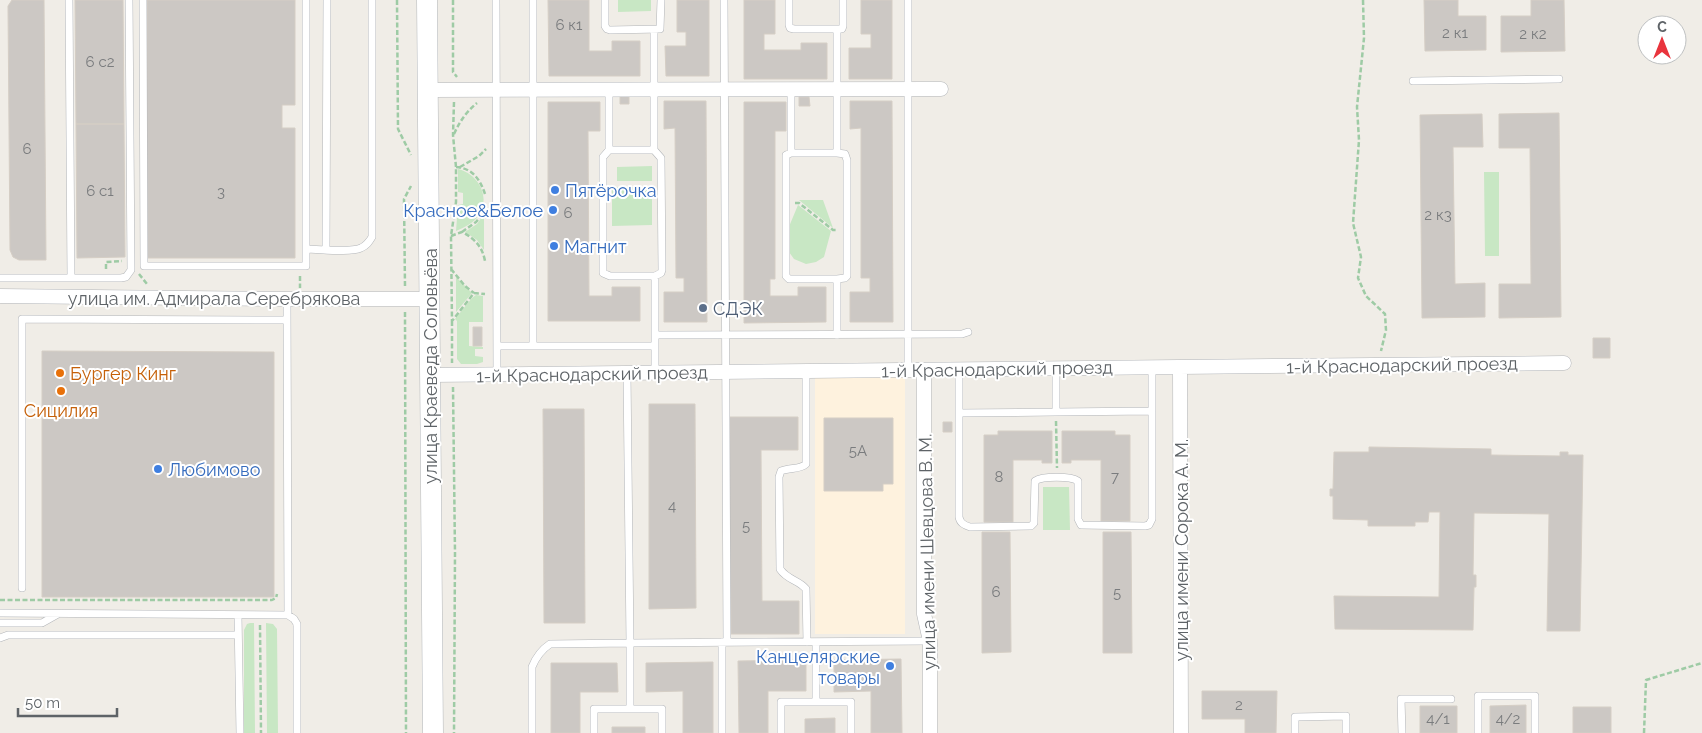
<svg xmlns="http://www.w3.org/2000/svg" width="1702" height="733" font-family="Raleway,sans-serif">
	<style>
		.commercial { fill: #fef2de }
		.green { fill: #c8e7c4 }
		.building { fill: #ccc8c4; stroke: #d5cec5 }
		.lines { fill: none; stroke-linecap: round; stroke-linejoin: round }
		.lane-casing { stroke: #b2b5b9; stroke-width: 8 }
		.street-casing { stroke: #b2b5b9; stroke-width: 15 }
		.secondary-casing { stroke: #b3b7bb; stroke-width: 21 }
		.path { stroke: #9ecba5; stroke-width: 2.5; stroke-dasharray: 5 2.5; stroke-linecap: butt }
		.lane { stroke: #fff; stroke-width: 7 }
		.street { stroke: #fff; stroke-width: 14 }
		.secondary { stroke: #fff; stroke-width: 20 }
		.shop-dot { fill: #3f7fe0; stroke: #fff; stroke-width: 2 }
		.service-dot { fill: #5c6f8a; stroke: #fff; stroke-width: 2 }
		.food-dot { fill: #e8710a; stroke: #fff; stroke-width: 2 }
		.labels { text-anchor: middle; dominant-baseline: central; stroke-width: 4; stroke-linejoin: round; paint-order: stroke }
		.number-label { font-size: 15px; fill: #7a7c7e }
		.shop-label { font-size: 18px; fill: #366cbe; stroke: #fff; text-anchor: start }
		.street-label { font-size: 18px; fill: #5e6367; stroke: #fff }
		.service-label { font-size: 18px; fill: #4e5e75; stroke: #fff; text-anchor: start }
		.food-label { font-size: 18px; fill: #c56008; stroke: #fff; text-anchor: start }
	</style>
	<rect width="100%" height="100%" fill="#f0ede7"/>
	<path class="commercial" d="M815,374L905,375V634H815Z"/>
	<path class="green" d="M618,0H651V11L618,12Z
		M652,166V181H617V167Z
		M458,169C478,174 491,196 479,215C474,223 465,227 456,231L458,205L463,204V193L458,192Z
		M1484,172H1499V256H1485Z
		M612,187H652V225L612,226Z
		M799,200H823L833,228Z
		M798,205L831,231L824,257L816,262L806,264L794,259L789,252L788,229Z
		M484,214V250L477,240L465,232L477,224Z
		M456,277L472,293L456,312Z
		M476,295L483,296V322H469V346L483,347V349H475V356L483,357V362L477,364H461L457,359V321L455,319L472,298Z
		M1043,487H1069L1070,530H1043Z
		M250,623H254L255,733H244V630L247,624Z
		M266,623L273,624L277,629L278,733H267Z"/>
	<path class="building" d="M12,0H44L46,260H19L13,257L10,250L8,6Z
		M75,0H123L124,124H76Z
		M147,0H295V105H282V128H295V258H147Z
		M548,0H589V51H612V41H640V76H549Z
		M677,0H709V76H666L665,46H686V32H677Z
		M744,0H775V34H764V50H801V43H827V79H744Z
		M861,0H892V79H849V48H871V34H861Z
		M1424,0H1458V16H1486V50L1425,51Z
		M1531,0H1564L1565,51L1501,52V16H1531Z
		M620,96H629V104H620Z
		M799,97H809L810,106H799Z
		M664,101H706L707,322H664V292H684V278H676L675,128L664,129Z
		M850,101H892L893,322H850V292H870V278H861V128L850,129Z
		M548,102H600V131H588L589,296H612V287H640V321H548Z
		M744,102H786V131H775V279H770V296H798V287H826V322L744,323Z
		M1559,113L1561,317L1499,318V284H1531L1530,148H1499V114Z
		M1482,114L1483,147H1453L1455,284L1485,283V317L1422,318L1420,115Z
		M76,124H124L125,257L77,258Z
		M473,327H482V346H473Z
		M1593,338H1610V358H1593Z
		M42,351L274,352V597H42Z
		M649,404H695L696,608L649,609Z
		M543,409H584L585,623H544Z
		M729,417H798V450H761L762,601H799V634H731Z
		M824,418H893V484H883V491H824Z
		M943,422H952V432H943Z
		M998,431H1052V463H1042V460H1013V522H984V435H998Z
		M1062,431H1115V435H1130V521H1101V460H1071V463H1062Z
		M1369,447L1491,449V455L1560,456V452H1568V455H1583L1580,631H1547L1549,514L1474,513L1473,575H1476V587H1474L1473,630L1335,629L1334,596L1439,597L1440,512H1429L1428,522H1415V526H1368V520L1333,519V496H1330V489H1333L1334,452H1369Z
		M982,532H1010L1011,652L982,653Z
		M1103,532H1131L1132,653H1103Z
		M901,659L902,733H871V691L834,692V660Z
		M806,660V691H768V733H739L738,661Z
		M713,662V733H683V691L646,692V663Z
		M551,663H617L618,692H580V733H551Z
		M1202,691H1277L1276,733H1245V719H1202Z
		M1526,705V733H1490V706Z
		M1420,706H1457V733H1420Z
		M1573,707H1611V733H1573Z
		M835,718V733H805V719Z
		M612,727H645V733H612Z"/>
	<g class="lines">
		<defs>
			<path id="lane" d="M143,0L144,266H306V0
				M496,0L497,375
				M533,0V346
				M605,0V26L607,29L610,30L660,29L661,0
				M724,0L727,642
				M789,0V25L790,28L794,29H842L843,26V0
				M908,0V370
				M837,29V153L845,154L847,160V276L845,278L837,279V335
				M654,30V150L661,158L662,270L661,273L655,276
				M1413,81L1559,79
				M609,89V150L603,157V273L610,276H655V373
				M791,89V153
				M609,150H654
				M837,153H791L786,155V276L789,279H837
				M306,249C320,249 349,253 361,248C367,245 369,242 372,237V0
				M326,249L327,0
				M0,278H71L69,0
				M71,278H121L126,277L131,270L129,0
				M287,299L288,615
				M655,335L962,334L968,332
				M497,346H655
				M1056,369V412L1152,411
				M959,370V517C960,523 964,525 970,527L1031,526L1034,523V519L1035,481C1042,476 1071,476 1078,481V519L1081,525L1145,526L1149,525L1152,519V368
				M806,371V464C800,470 790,467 781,471L779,477L780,569C787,580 799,580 806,589L807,642
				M959,413L1056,412
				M22,588V319L287,320
				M0,613L288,615L294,619L297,624V733
				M238,615L240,733
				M0,623H42L58,614
				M0,638L8,635H238
				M722,642V733
				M816,642V702
				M630,709V643L930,641
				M532,733V667C536,657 541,650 550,644L630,643L627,373
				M594,733V709H662V733
				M781,733V702H851V733
				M1295,733V717L1346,716V733
				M1402,733L1401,699H1451
				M1478,733V696H1535V733"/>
			<path id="street" d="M428,90L941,89
				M0,296L287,299H429
				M1180,367L1181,733
				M924,370V614L930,641V733
				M430,375L1564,363"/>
			<path id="secondary" d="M427,0L433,733"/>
		</defs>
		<use href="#lane" class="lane-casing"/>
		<use href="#street" class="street-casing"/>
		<use href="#secondary" class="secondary-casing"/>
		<path class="path" d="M397,0L398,129L411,155
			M453,0V72L457,77
			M1363,0L1364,38L1357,107L1359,140L1353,223L1361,257L1358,278L1366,296L1385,314L1386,330L1381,351
			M454,102L453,135L456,167V202L451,236L452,321L474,293L485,294
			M454,134C460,121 466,112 477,103
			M456,167C472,168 480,179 485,194
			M460,167L479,156L486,149
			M795,203H799L833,230H837
			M462,232L476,222L485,212
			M451,236L462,232C475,239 482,246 485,261
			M106,269V262L122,261
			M451,269L465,286L474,293
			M139,274L147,284
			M300,276V288
			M405,286L404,199L411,186
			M405,312L406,733
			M452,321V363
			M453,387L455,553L454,733
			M1056,421L1057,468
			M0,600H272L276,598L277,594
			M260,625L261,733
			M1644,733L1646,680L1702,663"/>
		<use href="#lane" class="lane"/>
		<use href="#street" class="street"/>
		<use href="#secondary" class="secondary"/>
	</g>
	<g class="shop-dot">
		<circle cx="555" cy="190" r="5"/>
		<circle cx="553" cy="210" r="5"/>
		<circle cx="554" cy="246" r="5"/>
		<circle cx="158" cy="469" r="5"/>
		<circle cx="890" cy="666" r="5"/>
	</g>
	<circle class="service-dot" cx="703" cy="308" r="5"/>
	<g class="food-dot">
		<circle cx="60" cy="373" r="5"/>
		<circle cx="61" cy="391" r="5"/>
	</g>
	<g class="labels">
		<g class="number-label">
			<text x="569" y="25">6 к1</text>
			<text x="1455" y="33">2 к1</text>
			<text x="1533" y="34">2 к2</text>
			<text x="100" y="62">6 с2</text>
			<text x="27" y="149">6</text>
			<text x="100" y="191">6 с1</text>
			<text x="221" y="192">3</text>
			<text x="568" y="213">6</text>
			<text x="1438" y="215">2 к3</text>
			<text x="858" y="451">5А</text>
			<text x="999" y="477">8</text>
			<text x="1115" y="477">7</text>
			<text x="672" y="506">4</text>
			<text x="746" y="526">5</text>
			<text x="996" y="592">6</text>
			<text x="1117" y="593">5</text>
			<text x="1239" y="705">2</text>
			<text x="1438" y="719">4/1</text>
			<text x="1508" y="719">4/2</text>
		</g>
		<g class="shop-label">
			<text x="565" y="190">Пятёрочка</text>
			<text x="543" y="210" text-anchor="end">Красное&amp;Белое</text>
			<text x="564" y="246">Магнит</text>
			<text x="168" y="469">Любимово</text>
			<text x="880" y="656" text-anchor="end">Канцелярские<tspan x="880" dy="21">товары</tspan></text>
		</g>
		<g class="street-label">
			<text x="214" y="298">улица им. Адмирала Серебрякова</text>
			<text transform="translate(1402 365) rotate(-1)">1-й Краснодарский проезд</text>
			<text transform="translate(430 366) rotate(-90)">улица Краеведа Соловьёва</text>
			<text transform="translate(997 369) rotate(-1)">1-й Краснодарский проезд</text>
			<text transform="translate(592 374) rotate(-1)">1-й Краснодарский проезд</text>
			<text transform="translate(1181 550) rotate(-90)">улица имени Сорока А. М.</text>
			<text transform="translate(927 552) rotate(-91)">улица имени Шевцова В. М.</text>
		</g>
		<g class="service-label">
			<text x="713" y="308">СДЭК</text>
		</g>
		<g class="food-label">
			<text x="70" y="373">Бургер Кинг</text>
			<text x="61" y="410" text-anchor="middle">Сицилия</text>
		</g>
	</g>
	<g transform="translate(1662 40)"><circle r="24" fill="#ffffff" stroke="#bfc1c2"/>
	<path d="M0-4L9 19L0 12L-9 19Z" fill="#e9343d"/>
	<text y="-8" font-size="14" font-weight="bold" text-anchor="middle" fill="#5e6367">С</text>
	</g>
	<path d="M18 708v8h99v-8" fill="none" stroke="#5e6367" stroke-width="2.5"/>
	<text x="25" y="708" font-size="15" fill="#5e6367" stroke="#ffffff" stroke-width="4" paint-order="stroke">50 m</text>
</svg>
